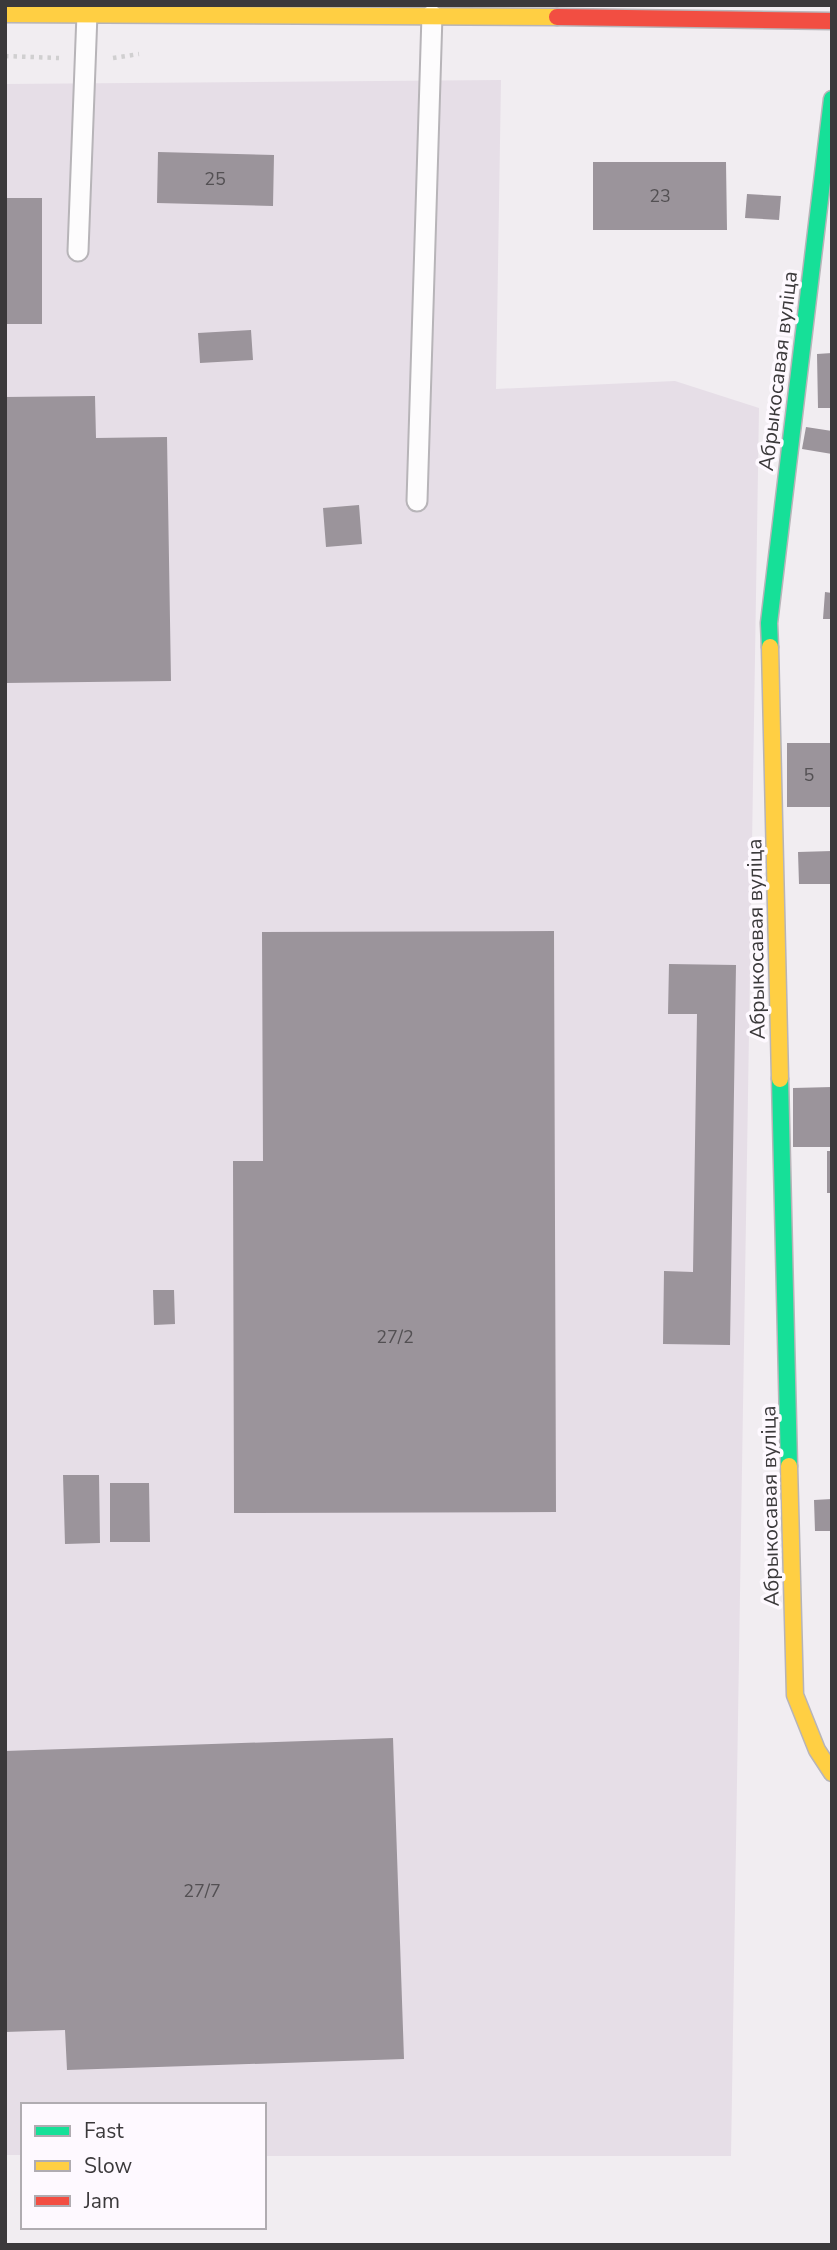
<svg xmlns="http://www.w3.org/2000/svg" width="837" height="2250" viewBox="0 0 837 2250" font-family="'Nunito Sans',sans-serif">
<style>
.built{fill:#e6dee7}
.building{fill:#9b949b}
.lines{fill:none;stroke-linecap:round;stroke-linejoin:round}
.lane-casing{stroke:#b7b4b8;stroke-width:23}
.fast-casing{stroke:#b7b4b8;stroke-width:19}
.slow-casing{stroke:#b7b4b8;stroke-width:19}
.jam-casing{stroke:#b7b4b8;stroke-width:19}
.path{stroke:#d0cfd0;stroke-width:4.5;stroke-dasharray:3.5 5;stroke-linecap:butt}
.lane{stroke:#fdfcfd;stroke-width:19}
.fast{stroke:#16e098;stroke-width:16}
.slow{stroke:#ffcf43;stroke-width:16}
.jam{stroke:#f24e42;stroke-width:16}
.labels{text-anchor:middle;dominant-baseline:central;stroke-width:7;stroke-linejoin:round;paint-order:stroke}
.number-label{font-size:18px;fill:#535053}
.street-label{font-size:21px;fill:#3b393b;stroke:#fef9ff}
</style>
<rect width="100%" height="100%" fill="#f1edf1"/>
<path class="built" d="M501 80 496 389 675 381 759 408 731 2156H264V2105H23V2155H5V84Z"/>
<path class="building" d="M158 152 274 155 273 206 157 203Z
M593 162H726L727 230H593Z
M747 194 781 196 779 220 745 218Z
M5 198H42V324H5Z
M251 330 253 360 200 363 198 333Z
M832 353V408H818L817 354Z
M95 396 96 438 167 437 171 681 5 683V397Z
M806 427 832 431V454L802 449Z
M359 505 362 544 326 547 323 508Z
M825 592 832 593V619H823Z
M787 743H832V807H787Z
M832 851V884H799L798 852Z
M554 931 556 1512 234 1513 233 1161H263L262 932Z
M669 964 736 965 730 1345 663 1344 664 1271 693 1272 697 1014H668Z
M832 1087V1147H793V1088Z
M827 1151H832V1193H827Z
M153 1290H174L175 1324 154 1325Z
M63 1475H99L100 1543 65 1544Z
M110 1483H149L150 1542H110Z
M832 1499V1531H815L814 1500Z
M393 1738 404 2059 67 2070 65 2030 5 2032V1751Z"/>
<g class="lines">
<g class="lane-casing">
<path id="lane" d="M78 251 87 14
M417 501 432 15"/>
</g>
<g class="fast-casing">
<path id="fast" d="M770 647 769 623 832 99
M780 1079 789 1466"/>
</g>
<g class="slow-casing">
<path id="slow" d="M5 14 557 17
M770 647 780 1079
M789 1466 795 1695 817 1750 832 1773"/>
</g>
<g class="jam-casing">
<path id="jam" d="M557 17 832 21"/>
</g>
<path class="path" d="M5 56 59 58
M113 58 139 54"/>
<use href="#lane" class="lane"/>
<use href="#fast" class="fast"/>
<use href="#slow" class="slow"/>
<use href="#jam" class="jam"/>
</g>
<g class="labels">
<g class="number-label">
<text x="215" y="179">25</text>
<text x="660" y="196">23</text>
<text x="809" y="775">5</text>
<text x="395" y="1337">27/2</text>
<text x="202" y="1891">27/7</text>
</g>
<g class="street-label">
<text transform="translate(778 371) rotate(-83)">Абрыкосавая вуліца</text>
<text transform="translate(756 939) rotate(-91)">Абрыкосавая вуліца</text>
<text transform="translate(770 1506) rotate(-91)">Абрыкосавая вуліца</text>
</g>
</g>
<rect width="837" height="2250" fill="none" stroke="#3b393b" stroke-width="14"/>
<rect x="21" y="2103" width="245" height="126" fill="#fef9ff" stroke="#b0acb1" stroke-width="2"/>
<rect x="35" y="2126" width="35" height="10" fill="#16e098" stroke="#b0acb1" stroke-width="2"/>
<text x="84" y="2138" font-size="21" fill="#3b393b">Fast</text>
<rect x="35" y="2161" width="35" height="10" fill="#ffcf43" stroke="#b0acb1" stroke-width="2"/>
<text x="84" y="2173" font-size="21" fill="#3b393b">Slow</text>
<rect x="35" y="2196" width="35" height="10" fill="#f24e42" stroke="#b0acb1" stroke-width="2"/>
<text x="84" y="2208" font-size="21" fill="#3b393b">Jam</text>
</svg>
